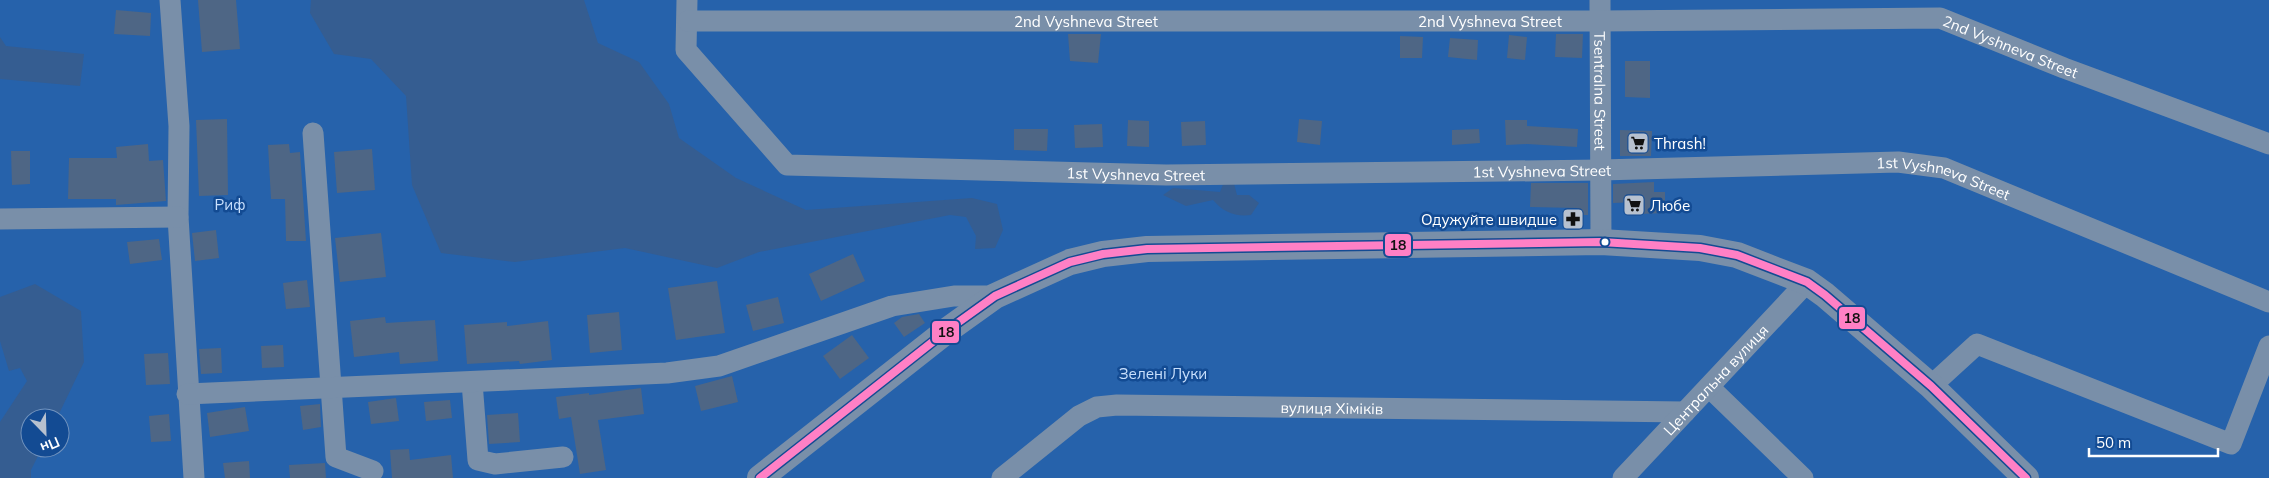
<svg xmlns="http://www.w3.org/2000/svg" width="2269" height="478" viewBox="0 0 2269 478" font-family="Mulish,sans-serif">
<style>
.green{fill:#2662ab;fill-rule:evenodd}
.water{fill:#355d91}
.building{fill:#4e6685}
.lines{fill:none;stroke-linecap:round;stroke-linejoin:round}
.minor{stroke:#798fa9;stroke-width:21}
.tertiary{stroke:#798fa9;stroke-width:26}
.bus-1-casing{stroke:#134b93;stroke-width:11}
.bus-1{stroke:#ff80c5;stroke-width:8}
.bus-dot{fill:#fff;stroke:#134b93;stroke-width:2}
.labels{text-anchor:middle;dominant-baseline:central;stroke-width:5;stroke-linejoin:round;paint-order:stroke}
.street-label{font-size:15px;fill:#fff;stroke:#134b93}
.poi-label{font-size:15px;fill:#fff;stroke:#134b93;text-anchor:start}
.park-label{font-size:15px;fill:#c9e0fd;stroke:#134b93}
.line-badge{stroke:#134b93;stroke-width:2}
.pale-badge-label{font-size:14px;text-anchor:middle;font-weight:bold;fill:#111}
</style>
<rect width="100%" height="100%" fill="#304e76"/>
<path class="green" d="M0 0H2269V478H0ZM30 418H60V448H30Z"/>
<path class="water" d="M311 0H584L598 43 639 62 669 104 679 138 736 178 806 210 972 198 997 204 1003 230 995 248 975 249 976 236 966 217 950 215 759 252 717 268 625 248 515 262 441 253 412 185 406 96 371 59 334 54 310 13Z
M0 37 6 46 84 54 80 86 0 79Z
M1233 180 1237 195H1249L1259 203 1251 215C1235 217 1223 212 1213 200L1186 206 1163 195 1173 188 1220 192 1224 182Z
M35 284 81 311 84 362 57 418H30V448H42L31 470V478H0V422L27 381 20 368 9 371 0 341V297Z"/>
<path class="building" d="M198 0H236L240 49 202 52Z
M116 10 151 13 150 36 114 34Z
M1068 34H1101L1098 63 1070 61Z
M1556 34H1583L1582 58 1555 57Z
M1509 35 1527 37 1525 60 1507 58Z
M1400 36 1423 37 1422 58H1400Z
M1450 38 1478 40 1477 60 1448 57Z
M1625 61H1650V98L1625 97Z
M227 119 228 195 199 196 196 120Z
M1299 119 1322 121 1320 145 1297 142Z
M1128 120 1149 121V147L1127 146Z
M1505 120H1527V126L1578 129 1577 147 1527 144 1506 145Z
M1205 121 1206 145 1182 146 1181 122Z
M1102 124 1103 147 1075 148 1074 125Z
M1014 129H1048L1047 151 1014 150Z
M1479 129 1480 143 1452 145V130Z
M1620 130 1652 131 1651 156H1620Z
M148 144 149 161 163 160 166 201 116 205V199H68L69 158H117L116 147Z
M289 144 290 153 300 152 306 241H286L285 199H271L268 145Z
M372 149 375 190 337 193 334 152Z
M11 151H30V184L12 185Z
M1654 182V192H1665V213L1639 214 1638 202 1613 203V184Z
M1531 183H1588V215H1577V208L1530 207Z
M216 230 219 258 195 261 192 233Z
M381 233 386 277 340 282 335 238Z
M159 239 162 260 130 264 127 242Z
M853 254 865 281 821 301 809 274Z
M307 280 310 307 286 309 283 283Z
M717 281 725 333 676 340 668 288Z
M778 297 784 323 753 331 746 305Z
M619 312 622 350 590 353 587 315Z
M919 314 925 323 904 337 894 323 902 317Z
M385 317 386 323 435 320 438 361 400 364 399 352 354 357 350 321Z
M548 321 552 360 520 364 519 361 467 364 464 325 507 322V326Z
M852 335 869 358 840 379 823 356Z
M283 345 284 367 262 368 261 346Z
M221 348 222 373 201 374 199 349Z
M168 353 170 384 146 385 144 354Z
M732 376 738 402 701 411 695 386Z
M641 388 644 414 598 420 606 470 580 474 571 417 559 419 556 397 589 393V395Z
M396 398 399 421 371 424 368 402Z
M450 400 452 418 426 421 424 402Z
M320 404 321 427 303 430 300 406Z
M245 407 249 431 210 437 207 413Z
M518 413 520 442 489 444 487 415Z
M169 414 171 441 151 442 149 416Z
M409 449 410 460 451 455 453 478H392L390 450Z
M249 461 250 478H225L223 463Z
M325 463 326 478H290L289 465Z"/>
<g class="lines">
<g class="minor">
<path d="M170 0 179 126 178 217 194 478"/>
<path id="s1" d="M687 0 686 50 787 165 1166 175 1601 170 1898 162 1944 168 2269 302"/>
<path id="s2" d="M1600 0 1601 242"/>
<path id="s3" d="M688 21H1600L1940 18 2064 68 2269 144"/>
<path d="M313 133 336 457 373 471"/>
<path d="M0 219 178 217"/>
<path d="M472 382 478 460 495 464 563 457"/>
<path d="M1931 386 1977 344 2231 444 2269 346"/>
<path d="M1709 387 1803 478"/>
<path d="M187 394 667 373 719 366 892 306 954 296H995"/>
<path id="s4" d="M1002 478 1079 416 1097 407 1117 405 1685 412"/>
<path id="s5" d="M1623 478 1807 282"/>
</g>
<path class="tertiary" d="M760 478 949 329 995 296 1070 262 1103 254 1147 249 1601 242 1700 248 1737 255 1807 282 1825 295 1931 386 2026 478"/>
<g class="bus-1-casing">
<path id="bus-1" d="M760 478 949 329 995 296 1070 262 1103 254 1147 249 1601 242 1700 248 1737 255 1807 282 1825 295 1931 386 2026 478"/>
</g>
<use href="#bus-1" class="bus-1"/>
</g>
<defs>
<g id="supermarket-square" transform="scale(1.125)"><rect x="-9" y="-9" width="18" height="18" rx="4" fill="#b7c1cf" stroke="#134b93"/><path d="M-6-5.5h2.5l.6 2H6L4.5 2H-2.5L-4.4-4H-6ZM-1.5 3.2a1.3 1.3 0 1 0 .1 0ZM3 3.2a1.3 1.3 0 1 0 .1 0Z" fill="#111"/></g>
<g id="pharmacy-square" transform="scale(1.125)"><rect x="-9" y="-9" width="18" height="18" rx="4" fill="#b7c1cf" stroke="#134b93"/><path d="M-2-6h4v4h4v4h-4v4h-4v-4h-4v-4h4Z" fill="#111"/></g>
</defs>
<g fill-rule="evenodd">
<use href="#supermarket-square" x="1638" y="143"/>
<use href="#supermarket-square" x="1634" y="205"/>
<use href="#pharmacy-square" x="1573" y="219"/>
</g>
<circle class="bus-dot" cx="1605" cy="242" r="4.5"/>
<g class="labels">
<g class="street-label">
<text stroke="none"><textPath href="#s3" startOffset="398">2nd Vyshneva Street</textPath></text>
<text stroke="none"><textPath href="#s3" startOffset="802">2nd Vyshneva Street</textPath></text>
<text stroke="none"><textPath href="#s3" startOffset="1328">2nd Vyshneva Street</textPath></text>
<text stroke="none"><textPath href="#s2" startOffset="91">Tsentralna Street</textPath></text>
<text stroke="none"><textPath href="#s1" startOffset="958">1st Vyshneva Street</textPath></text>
<text stroke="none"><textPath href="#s1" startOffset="552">1st Vyshneva Street</textPath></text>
<text stroke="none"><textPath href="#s1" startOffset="1362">1st Vyshneva Street</textPath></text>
<text stroke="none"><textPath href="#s5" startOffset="135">Центральна вулиця</textPath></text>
<text stroke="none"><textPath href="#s4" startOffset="354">вулиця Хіміків</textPath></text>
</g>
<g class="poi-label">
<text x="1654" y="143">Thrash!</text>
<text x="1650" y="205">Любе</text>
<text x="1557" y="219" text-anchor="end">Одужуйте швидше</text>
</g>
<g class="park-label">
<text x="230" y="204">Риф</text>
<text x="1163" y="373">Зелені Луки</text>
</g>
</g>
<g class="line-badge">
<rect x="1384" y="233" width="28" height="24" rx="5" fill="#ff80c5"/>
<rect x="1838" y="306" width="28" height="24" rx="5" fill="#ff80c5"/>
<rect x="931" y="320" width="29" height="24" rx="5" fill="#ff80c5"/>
</g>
<g class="pale-badge-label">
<text x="1398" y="250">18</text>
<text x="1852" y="323">18</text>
<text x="946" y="337">18</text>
</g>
<g transform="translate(45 433) rotate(157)"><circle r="24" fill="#134b93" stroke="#7193be"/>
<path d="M0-4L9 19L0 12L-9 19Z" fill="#b7c1cf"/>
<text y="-8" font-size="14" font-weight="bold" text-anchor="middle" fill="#ffffff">Пн</text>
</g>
<path d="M2089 448v8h129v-8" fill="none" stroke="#ffffff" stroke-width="2.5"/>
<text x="2096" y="448" font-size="15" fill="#ffffff" stroke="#134b93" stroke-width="4" paint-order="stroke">50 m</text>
</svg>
